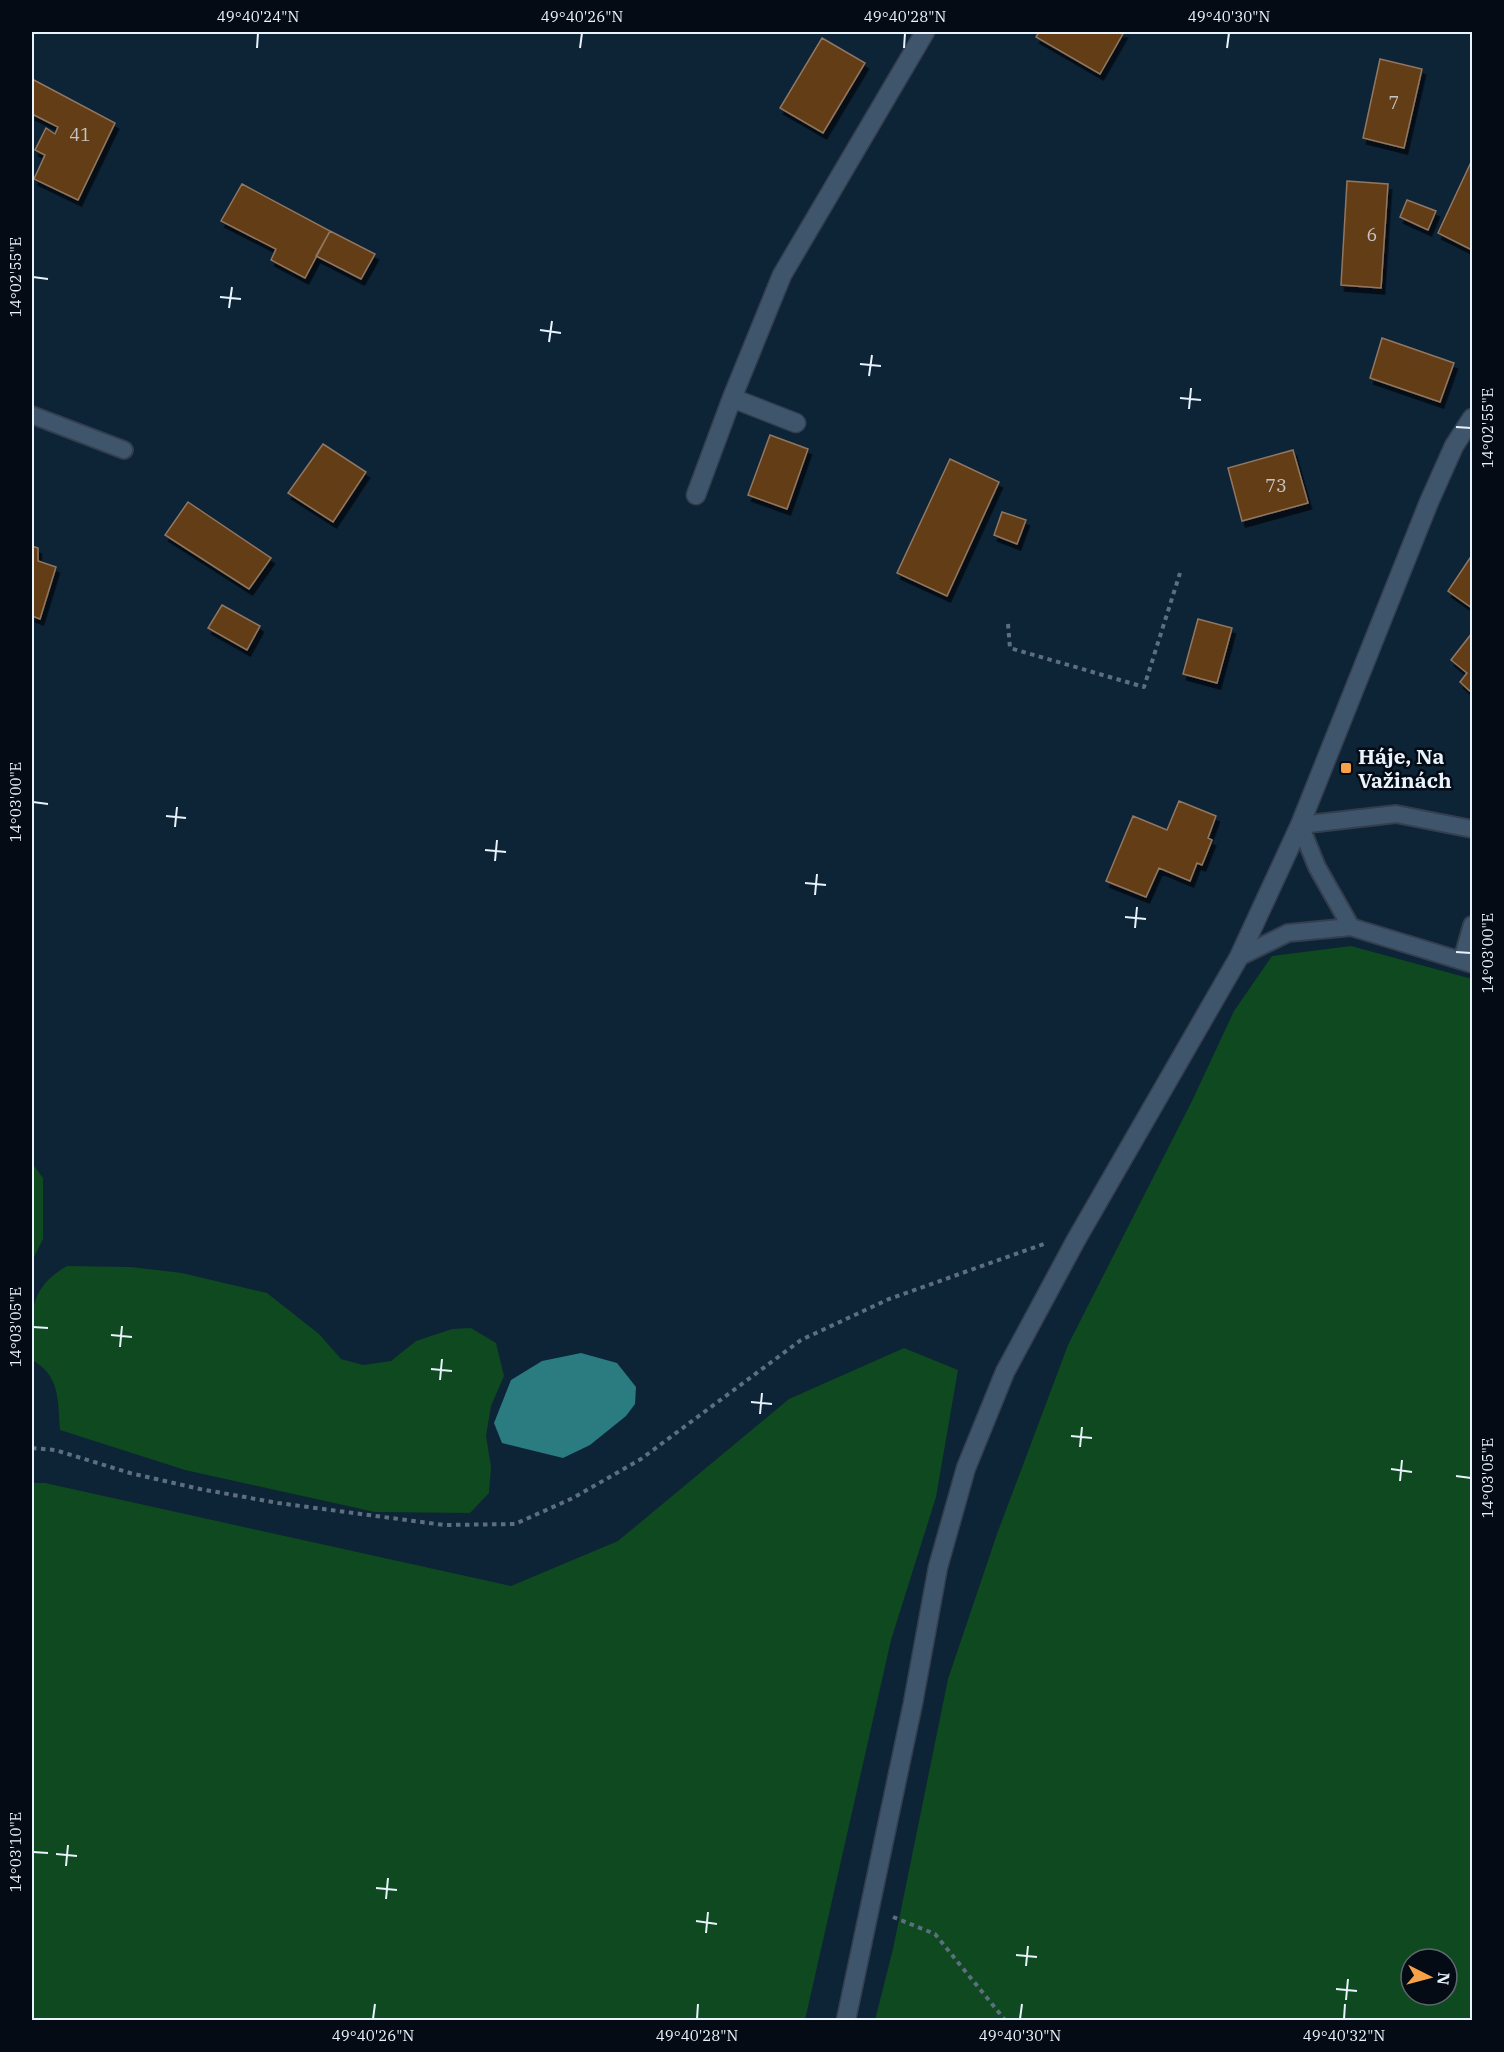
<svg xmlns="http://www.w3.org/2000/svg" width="1504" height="2052" viewBox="0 0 1504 2052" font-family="'IBM Plex Serif',serif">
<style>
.green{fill:#0f491f;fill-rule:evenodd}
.water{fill:#2a7c81}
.building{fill:#643c14;stroke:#917761;stroke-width:1.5;filter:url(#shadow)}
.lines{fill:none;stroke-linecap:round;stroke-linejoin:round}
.lane-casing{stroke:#333e4e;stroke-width:20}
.street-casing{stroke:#333e4e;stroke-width:21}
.secondary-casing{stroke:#333e4e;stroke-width:21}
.path{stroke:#5d6f7e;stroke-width:4;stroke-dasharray:4.5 4.5;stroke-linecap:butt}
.lane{stroke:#3e556b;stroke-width:16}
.street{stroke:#3e556b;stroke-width:18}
.secondary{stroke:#3e556b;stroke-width:18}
.ticks{fill:none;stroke:#e8f3fd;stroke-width:2}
.poi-dot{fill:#f6a248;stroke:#040b14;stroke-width:2}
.labels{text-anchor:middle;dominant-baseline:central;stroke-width:5;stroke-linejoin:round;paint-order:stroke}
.number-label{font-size:18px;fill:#c7c5c3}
.poi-label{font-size:21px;font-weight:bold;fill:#e8f3fd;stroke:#040b14;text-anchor:start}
.neatline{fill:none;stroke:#e8f3fd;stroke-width:2}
.ticks-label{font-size:15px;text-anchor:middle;fill:#e8f3fd}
</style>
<defs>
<filter id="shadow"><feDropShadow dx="3.5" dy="6" stdDeviation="0" flood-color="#0009"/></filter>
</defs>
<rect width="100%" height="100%" fill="#0d2336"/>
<path class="green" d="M1351 946 1472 979V2020H875L893 1949 948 1679 997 1534 1068 1345 1192 1101 1234 1011 1272 956ZM1411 1959H1447V1995H1411Z
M32 1163 43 1178V1239L32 1261Z
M67 1266 131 1267 182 1273 267 1293 319 1334 341 1359 363 1365 391 1361 416 1341 452 1329 471 1328 496 1343 504 1376 491 1406 486 1436 491 1467 489 1493 470 1513 375 1512 185 1470 60 1430C58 1401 60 1375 32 1360 31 1319 26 1289 67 1266Z
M904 1348 958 1370 936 1497 891 1640 805 2020H32V1483H45L511 1586 618 1541 789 1399Z"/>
<path class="water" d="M581 1353 617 1363 636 1387 635 1404 626 1416 590 1445 563 1458 502 1443 494 1423 511 1380 542 1361Z"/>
<path class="building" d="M1039 32H1124L1100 74 1036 37Z
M822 38 865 63 823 133 780 108Z
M1380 59 1422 69 1404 148 1363 138Z
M32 79 115 123 78 200 34 179 45 155 35 150 46 128 55 134 58 127 32 114Z
M1472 160V250L1438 233Z
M1347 181 1388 184 1381 288 1341 285Z
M242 184 330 231 305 278 271 260 276 249 221 221Z
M1407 200 1436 211 1428 230 1400 217Z
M330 231 375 254 361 279 316 256Z
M1382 338 1454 363 1440 402 1370 378Z
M770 435 808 449 787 509 748 495Z
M323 444 366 472 333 522 288 493Z
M1293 450 1308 503 1242 521 1228 468Z
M950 459 999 482 947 596 897 573Z
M188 502 271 558 249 589 165 535Z
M1002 512 1026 520 1017 544 994 535Z
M32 546 38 548V561L56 567 40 619 32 616Z
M1472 555V608L1448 591Z
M222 605 260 626 247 650 208 628Z
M1198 619 1232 628 1217 683 1183 674Z
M1472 633V693L1460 682 1467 673 1451 660Z
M1179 801 1216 816 1208 838 1212 840 1202 865 1197 863 1190 881 1159 868 1146 897 1106 881 1133 816 1167 830Z"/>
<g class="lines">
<g class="lane-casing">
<path id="lane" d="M32 415 124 450
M1351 927 1317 867 1300 825 1396 814 1472 829
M1239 957 1288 933 1351 927 1472 964
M1462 960 1472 925"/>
</g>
<g class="street-casing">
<path id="street" d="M732 398 796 423
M696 495 732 398 782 275 925 32"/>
</g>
<g class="secondary-casing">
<path id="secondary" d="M846 2020 913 1703 938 1567 966 1468 1005 1372 1076 1240 1239 957 1300 825 1429 502 1454 446 1472 418"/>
</g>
<path class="path" d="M1008 624 1010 648 1144 687 1180 573
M32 1448 55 1450 130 1473 200 1489 278 1503 444 1525 515 1524 573 1498 641 1459 801 1340 889 1299 1044 1244
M893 1917 935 1934 1005 2020"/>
<use href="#lane" class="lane"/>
<use href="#street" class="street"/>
<use href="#secondary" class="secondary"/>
</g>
<path class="ticks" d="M257 48 258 33M580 48 582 33M904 48 905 33M1227 48 1229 33M33 277 48 279M220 297 241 299M229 308 232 287M540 330 561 333M549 342 552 321M860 364 881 366M869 376 872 355M1180 398 1201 400M1189 409 1191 388M1456 427 1471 428M33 802 48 804M166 816 186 818M175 827 177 807M485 850 506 852M495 861 497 840M805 883 826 885M815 895 817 874M1125 917 1146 919M1135 928 1137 907M1456 952 1471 953M33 1327 48 1328M111 1335 132 1337M120 1347 122 1326M431 1369 452 1371M440 1380 442 1359M751 1402 772 1404M760 1414 762 1393M1071 1436 1092 1438M1080 1447 1082 1427M1391 1469 1412 1472M1456 1476 1471 1478M1400 1481 1402 1460M33 1852 48 1853M56 1854 77 1856M66 1866 68 1845M376 1888 397 1890M386 1899 388 1878M696 1921 717 1924M706 1933 708 1912M1016 1955 1037 1957M1026 1966 1028 1946M1336 1989 1357 1991M1346 2000 1348 1979M373 2019 375 2004M697 2019 698 2004M1020 2019 1022 2004M1344 2019 1345 2004"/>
<rect class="poi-dot" x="1340" y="762" width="12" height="12" rx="3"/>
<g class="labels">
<g class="number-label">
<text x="1394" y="102">7</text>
<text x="80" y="134">41</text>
<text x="1372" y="234">6</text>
<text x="1276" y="485">73</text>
</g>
<g class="poi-label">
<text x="1358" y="756">Háje, Na<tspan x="1358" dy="24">Važinách</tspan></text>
</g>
</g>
<rect width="1504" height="2052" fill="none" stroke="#040b14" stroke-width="66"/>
<g transform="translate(1429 1977) rotate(96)"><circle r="28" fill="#040b14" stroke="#5f6871" stroke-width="1.5"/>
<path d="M0-4.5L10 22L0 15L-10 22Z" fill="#f6a248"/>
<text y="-9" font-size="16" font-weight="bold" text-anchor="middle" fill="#e8f3fd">N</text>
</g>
<rect x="33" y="33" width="1438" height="1986" class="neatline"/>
<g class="ticks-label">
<text x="258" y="22">49°40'24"N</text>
<text x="582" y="22">49°40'26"N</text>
<text x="905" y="22">49°40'28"N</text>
<text x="1229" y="22">49°40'30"N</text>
<text transform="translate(16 277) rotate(-90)" y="5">14°02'55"E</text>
<text transform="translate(1488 428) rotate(-90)" y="5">14°02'55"E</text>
<text transform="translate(16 802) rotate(-90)" y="5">14°03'00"E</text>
<text transform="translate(1488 953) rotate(-90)" y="5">14°03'00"E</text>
<text transform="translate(16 1327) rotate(-90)" y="5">14°03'05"E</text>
<text transform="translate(1488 1478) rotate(-90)" y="5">14°03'05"E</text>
<text transform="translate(16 1852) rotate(-90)" y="5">14°03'10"E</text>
<text x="373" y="2041">49°40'26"N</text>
<text x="697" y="2041">49°40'28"N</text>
<text x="1020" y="2041">49°40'30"N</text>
<text x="1344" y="2041">49°40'32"N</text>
</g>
</svg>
